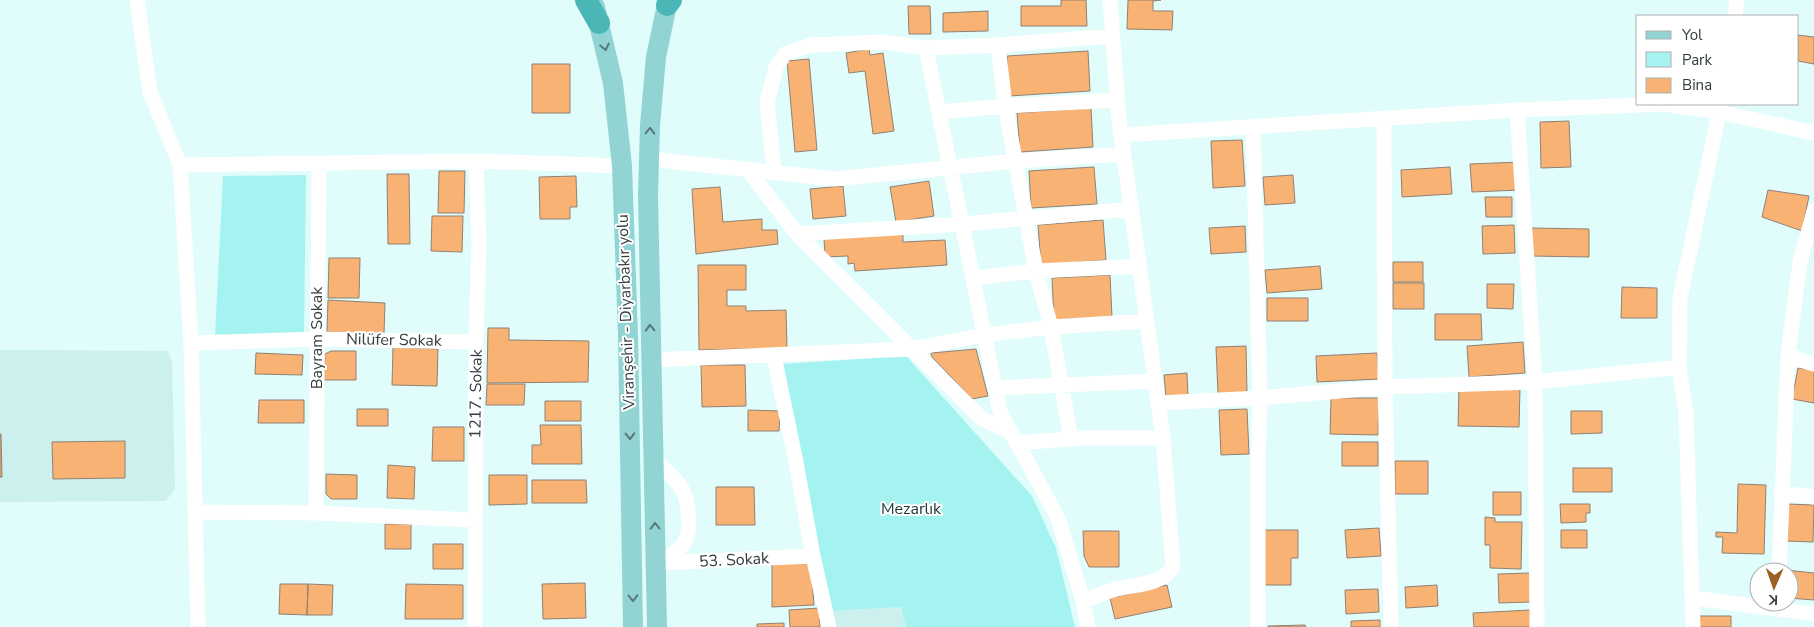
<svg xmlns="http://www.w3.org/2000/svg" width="1814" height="627" viewBox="0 0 1814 627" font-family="'Nunito Sans',sans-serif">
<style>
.built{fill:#cbf0ee}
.green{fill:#a5f3f1}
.building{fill:#f7b274;stroke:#918173}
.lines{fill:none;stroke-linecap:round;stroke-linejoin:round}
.minor{stroke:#fff;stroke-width:15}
.major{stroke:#92d4d3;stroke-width:20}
.highway{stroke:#4ab7b6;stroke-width:22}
.oneway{stroke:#587978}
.labels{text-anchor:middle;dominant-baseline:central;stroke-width:4;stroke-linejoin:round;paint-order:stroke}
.street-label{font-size:16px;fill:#323c3c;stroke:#fff}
.park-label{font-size:16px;fill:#213837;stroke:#fff}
</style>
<rect width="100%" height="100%" fill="#e0fcfb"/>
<path class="built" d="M0 350 167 351 172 361 175 489 166 501 0 502Z
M901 607 906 627H833L830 611Z"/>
<path class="green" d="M306 175 304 336H215L223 176Z
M906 356 1032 496 1056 548 1075 627H906L901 607 830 611 783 364Z"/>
<path class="building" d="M1061 0H1086L1087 26H1021V6H1061Z
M1128 0H1161L1153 1V11H1173L1172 30 1127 29Z
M908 6H930L931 34H909Z
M988 11V31L943 32V13Z
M1798 35 1814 37V64L1798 61Z
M869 49 870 55 883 53 894 131 873 134 865 71 849 73 846 53Z
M1088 51 1090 91 1009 96 1007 56Z
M809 59 817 150 795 152 787 61Z
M532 64H570V113H532Z
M1091 108 1093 147 1020 152 1017 113Z
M1569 121 1571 167 1541 168 1540 122Z
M1242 140 1245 186 1213 188 1211 141Z
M1520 162 1521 190 1472 192 1470 164Z
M1094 167 1097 204 1031 208 1029 171Z
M1450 167 1452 194 1402 197 1401 170Z
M439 171H465L464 213H438Z
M387 174H409L410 244H388Z
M1293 175 1295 203 1265 205 1263 177Z
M576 176 577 207H570V219H540L539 177Z
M929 181 934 216 896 222 890 187Z
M843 186 846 216 813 219 810 189Z
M720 187 723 222 762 219V230H777L778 244 696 254 692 189Z
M1768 190 1809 196 1802 231 1762 217Z
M1485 197H1512V217H1486Z
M432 216H463L462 252 431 251Z
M1103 220 1106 260 1041 265 1038 225Z
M1514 225 1515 253 1483 254 1482 226Z
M1245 226 1246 252 1211 254 1209 228Z
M1532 228 1589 229V257L1531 256Z
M903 233V242L945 240 947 265 855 271 854 263 848 264V256L825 257 824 238Z
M329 258H360L359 298H328Z
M1393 262H1423V282H1393Z
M698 265H746V290H727V306H746V311L786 310 787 348 699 350Z
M1320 266 1322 289 1267 293 1265 270Z
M1110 275 1112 317 1054 320 1052 278Z
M1393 283H1424V309H1393Z
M1487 284H1514L1513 309 1487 308Z
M1622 287 1657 288V318H1621Z
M1267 298H1308V321H1267Z
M328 300 385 303 384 334 327 332Z
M1435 314H1481L1482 340H1435Z
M488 328H509V340L589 341 588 382 487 383Z
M1523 342 1525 373 1469 377 1467 346Z
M1246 346 1247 393 1218 394 1216 347Z
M393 347 438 349 437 386 392 385Z
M976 349 988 396 972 399 932 357 931 353Z
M331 351H356V380H324L325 354Z
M256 353 303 355 302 375 255 374Z
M1377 353 1379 379 1317 382 1316 356Z
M701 365H745L746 406 702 407Z
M1798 368 1814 370V403L1792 399Z
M1187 373 1188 396 1166 397 1164 375Z
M487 384H525L524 405H486Z
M1459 387 1520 388 1519 427 1458 426Z
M1331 398H1379L1378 435 1330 434Z
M259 400H304V423H258Z
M545 401H581V421H545Z
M357 409H388V426H357Z
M1247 409 1249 454 1221 455 1219 410Z
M748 410 780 411 779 431H748Z
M1571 411H1602V433L1571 434Z
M540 425H581L582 464H532V445H541Z
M433 427H464V461H432Z
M0 434H1L2 477H0Z
M125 441V478L53 479 52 442Z
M1342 442H1378V466H1342Z
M1395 461H1428V494H1395Z
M388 465 415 467 414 499 387 498Z
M1573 468H1612V492H1573Z
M326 474 357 475V499H331L326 494Z
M489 475H527V504L489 505Z
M532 480H586L587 503H532Z
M1738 484 1766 485 1764 554 1722 553 1723 537H1716V532L1737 533Z
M716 487H754L755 525H716Z
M1493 492H1521V515H1493Z
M1560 504H1590V513H1586V522L1561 523Z
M1787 504 1814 505 1813 542 1785 541Z
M1485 517 1495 518V522H1522L1521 569 1490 568V545H1485Z
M385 524H411V549H385Z
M1379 528 1381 556 1347 558 1345 530Z
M1260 530H1298V558H1291V585H1259Z
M1561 530H1587V548H1561Z
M1083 531H1119V567H1089L1084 556Z
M433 544H463V569H433Z
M772 563H805L811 566 814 605 772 607Z
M1786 570 1814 573V600L1789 598V572H1786Z
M1530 573 1531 602 1499 603 1498 574Z
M585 583 586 618 543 619 542 584Z
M280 584H308L307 615 279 614Z
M308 584 333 585 332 615H307Z
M406 584 463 585V619H405Z
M1167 585 1172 607 1115 619 1110 598Z
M1437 585 1438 606 1406 608 1405 587Z
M1378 589 1379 612 1346 614 1345 590Z
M819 608 820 627H790L789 610Z
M1530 610 1531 627H1474L1473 613Z
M1698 616H1731V627H1698Z
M1380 620V627H1351V621Z
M784 623V627H757V624Z
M1305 625 1306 627H1268V626Z"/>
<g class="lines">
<path class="minor" d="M137 0 150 92 180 165 191 343 198 627
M1735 16 1737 0
M998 45 1005 106 1036 271 1051 327 1071 439
M926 48 1000 412 1058 518 1083 601 1088 627
M1517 110 1535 382 1537 627
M939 112 1005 106 1117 100
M1384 119 1385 387 1391 627
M1253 127 1260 398 1258 460V627
M1121 135 1517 110 1663 104 1720 112 1814 133
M649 159 835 179 1016 161 1124 154
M180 165 476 161 622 166
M748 170 797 234 982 419 1009 431
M774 172 767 103 776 67 785 54 811 45 883 42 926 48 998 45 1113 36
M797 234 962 224 1132 209
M973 278 1036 271 1140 266
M191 343 316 339 476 342
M1788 354 1800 262 1814 211
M774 356 796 462 813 556 829 627
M651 360 911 349 984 335 1051 327 1147 321
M995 388 1155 381
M1158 403 1260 398 1385 387 1535 382 1679 367
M1016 443 1084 438H1163
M653 459C679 483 688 486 689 524 689 531 686 543 680 548 674 554 664 558 657 563
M1781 493 1814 497
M195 512 316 513 475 520
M316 513 319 163
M656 563 813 556
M1779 572 1788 354 1800 360 1814 364
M1693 598 1814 614
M1083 601C1093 598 1103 593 1113 590 1132 584 1162 586 1173 567L1163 438 1119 120 1110 0
M475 627 476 342 479 243 476 161
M1693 627 1686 414 1679 367 1680 298 1721 104"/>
<path class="major" d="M595 7 613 83 622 166 628 335 633 627
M657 627 648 195 650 125 656 57 668 0"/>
<path class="highway" d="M586 0 599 23
M667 5 671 0"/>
</g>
<defs><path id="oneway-chevron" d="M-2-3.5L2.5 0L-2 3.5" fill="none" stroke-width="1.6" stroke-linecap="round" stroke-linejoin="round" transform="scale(1.25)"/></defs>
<g class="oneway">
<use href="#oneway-chevron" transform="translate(605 47) rotate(77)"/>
<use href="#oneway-chevron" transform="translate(650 131) rotate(-88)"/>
<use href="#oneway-chevron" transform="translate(650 328) rotate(-91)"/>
<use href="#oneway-chevron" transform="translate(630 436) rotate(89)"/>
<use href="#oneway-chevron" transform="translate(655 526) rotate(-91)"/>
<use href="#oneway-chevron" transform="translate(633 598) rotate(89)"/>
</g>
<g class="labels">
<g class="street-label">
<text transform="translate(626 312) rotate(-92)">Viranşehir - Diyarbakır yolu</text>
<text transform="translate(317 338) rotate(-90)">Bayram Sokak</text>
<text transform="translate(394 340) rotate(1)">Nilüfer Sokak</text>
<text transform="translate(476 394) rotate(-89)">1217. Sokak</text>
<text transform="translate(734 560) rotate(-3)">53. Sokak</text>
</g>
<g class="park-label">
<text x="911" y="509">Mezarlık</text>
</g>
</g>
<rect x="1636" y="15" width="162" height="90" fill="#ffffff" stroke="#adb1b1"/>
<rect x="1646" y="31" width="25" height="8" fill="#92d4d3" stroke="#adb1b1"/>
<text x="1682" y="40" font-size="15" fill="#323c3c">Yol</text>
<rect x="1646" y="52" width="25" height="15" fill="#a5f3f1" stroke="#adb1b1"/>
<text x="1682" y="65" font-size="15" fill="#323c3c">Park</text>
<rect x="1646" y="78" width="25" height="15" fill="#f7b274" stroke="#adb1b1"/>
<text x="1682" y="90" font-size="15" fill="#323c3c">Bina</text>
<g transform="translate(1774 587) rotate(182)"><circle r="24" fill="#ffffff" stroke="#adb1b1"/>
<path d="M0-4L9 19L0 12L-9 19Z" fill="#9d6024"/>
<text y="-8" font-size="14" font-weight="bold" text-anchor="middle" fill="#323c3c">K</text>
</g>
</svg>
